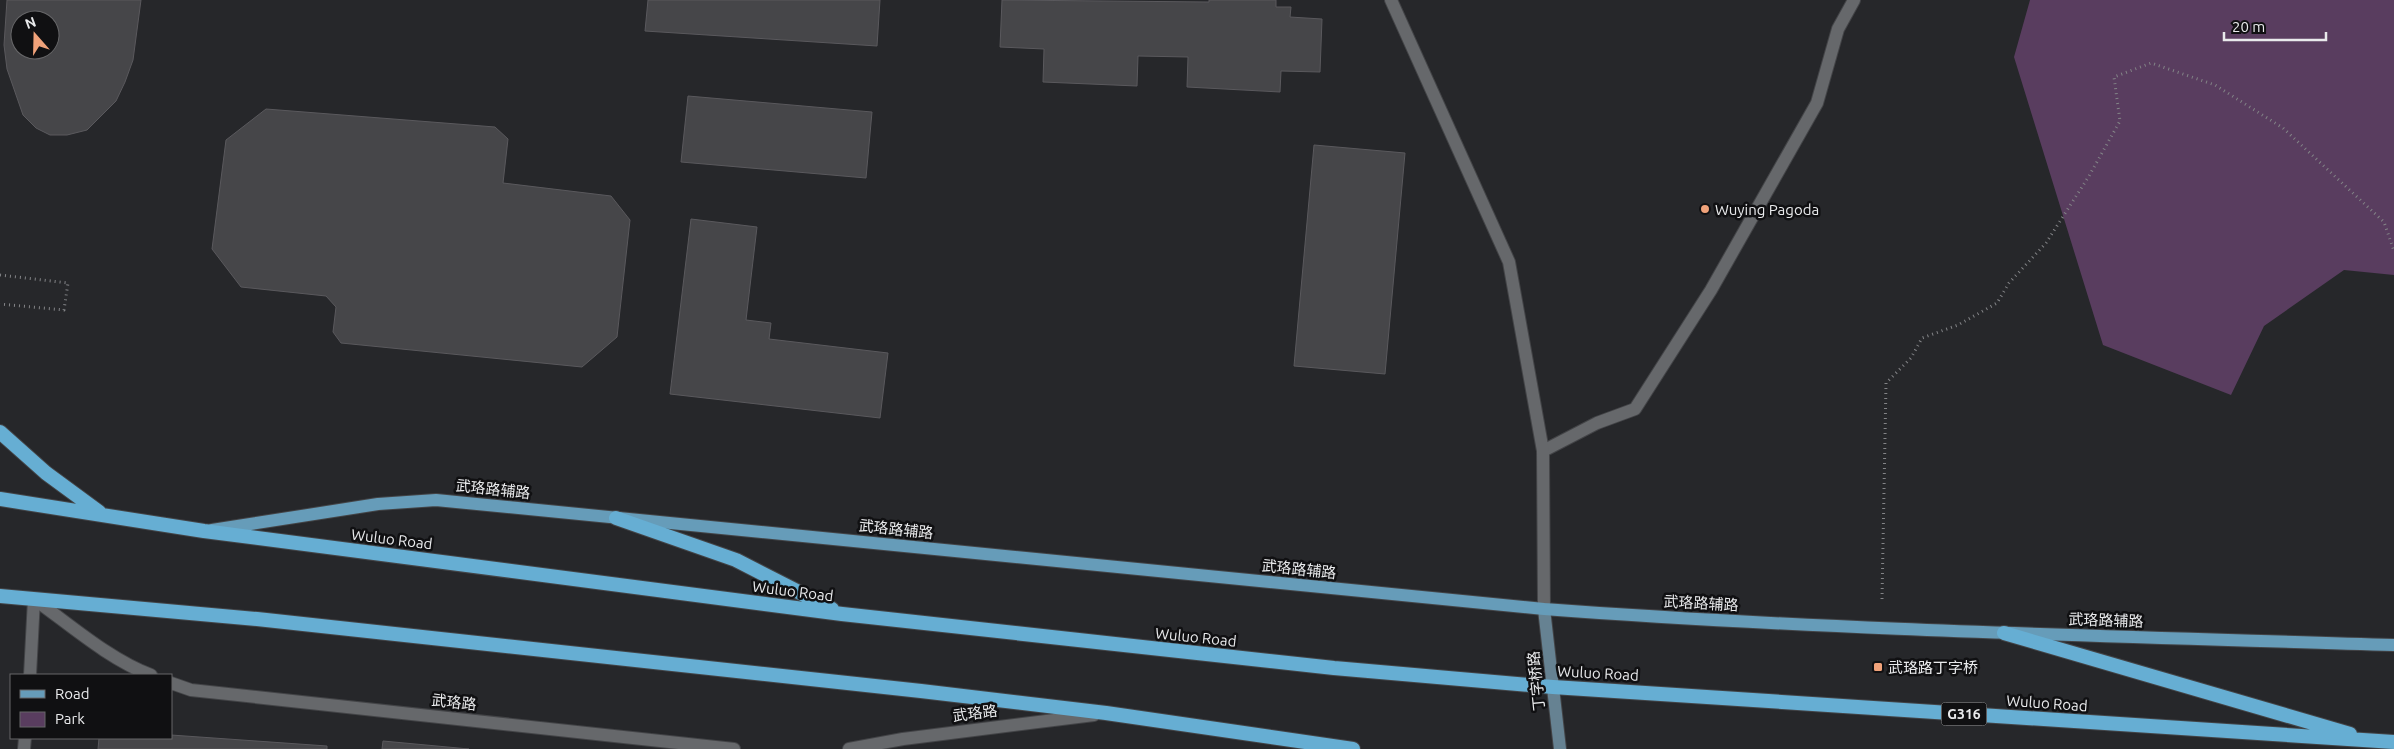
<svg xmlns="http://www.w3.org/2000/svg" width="2394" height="749" viewBox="0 0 2394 749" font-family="Ubuntu,'Noto Sans SC',sans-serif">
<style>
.green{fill:#593d5f}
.building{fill:#464649;stroke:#5a595d;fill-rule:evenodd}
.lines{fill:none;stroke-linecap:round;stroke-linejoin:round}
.service-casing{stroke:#434447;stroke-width:14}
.minor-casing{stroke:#434447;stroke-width:14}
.tertiary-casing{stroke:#434447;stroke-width:14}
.secondary-casing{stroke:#434447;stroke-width:14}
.primary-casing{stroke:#434447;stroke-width:14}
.trunk-casing{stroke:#434447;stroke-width:16}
.path{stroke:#838487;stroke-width:3;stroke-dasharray:1 4;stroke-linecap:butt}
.service{stroke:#66686b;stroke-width:12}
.minor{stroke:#66686b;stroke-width:12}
.tertiary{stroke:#66686b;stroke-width:12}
.secondary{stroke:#668292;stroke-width:12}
.primary{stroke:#669cb9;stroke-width:12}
.trunk{stroke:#66aed3;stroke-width:14}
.poi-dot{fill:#f0a27a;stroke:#101012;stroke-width:2}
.labels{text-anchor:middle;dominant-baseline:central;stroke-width:5;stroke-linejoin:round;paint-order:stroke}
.shield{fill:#101012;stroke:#a8a9ab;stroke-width:1}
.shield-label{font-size:14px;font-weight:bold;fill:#e9eaec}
.poi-label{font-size:15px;fill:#e9eaec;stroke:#101012;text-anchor:start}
.street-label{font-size:15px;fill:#e9eaec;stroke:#101012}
</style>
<rect width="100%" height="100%" fill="#26272a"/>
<path class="green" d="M2030 0H2394V275L2344 270 2264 326 2231 395 2103 345 2014 57Z"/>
<path class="building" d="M7 0H141L133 60 125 82 116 101 87 130 67 135H50L36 128 23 115 7 69 4 45ZM20 20H50V50H20Z
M648 0H880L877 46 645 31Z
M1002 0 1209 2V0H1276V7H1291L1290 17 1322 19 1320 72 1281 71 1280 92 1187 87 1188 57 1138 56 1137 86 1043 82 1044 49 1000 47Z
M688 96 872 112 866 178 681 162Z
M266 109 495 127 508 139 503 183 611 196 630 220 617 337 582 367 341 343 333 332 336 307 326 296 241 287 212 249 226 140Z
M1314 145 1405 153 1385 374 1294 366Z
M691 219 757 227 746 320 771 323 769 339 888 353 880 418 670 394Z
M171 735 327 746V749H98L99 738H171Z
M383 741 469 749H382Z"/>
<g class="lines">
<g class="service-casing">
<path id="service" d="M1543 451 1597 423 1635 409 1711 290 1817 103 1838 29 1854 0"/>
</g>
<g class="minor-casing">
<path id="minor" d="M1391 0 1509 262 1543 451 1544 609
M34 599C69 624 110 660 151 675
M171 683 191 690 734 749
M849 749 903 739 1094 715"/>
</g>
<g class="tertiary-casing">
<path id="tertiary" d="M30 675 34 599
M24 749 25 738"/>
</g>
<g class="secondary-casing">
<path id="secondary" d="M1544 609 1560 749"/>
</g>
<g class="primary-casing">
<path id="primary" d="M212 530 378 504 436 500 1544 609C1827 630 2111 636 2394 645"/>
</g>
<g class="trunk-casing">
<path id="trunk" d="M0 432 46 473 99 512
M0 499 204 531 842 614 1334 668 1553 687 2394 742
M616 518 736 560 832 609
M0 596 257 619 921 691 1106 713 1353 749
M2004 633 2350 734"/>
</g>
<path class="path" d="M0 275 68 283 64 310 0 304
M1882 599 1886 383 1911 358 1922 338 1958 325 1997 303 2009 283 2046 243 2089 176 2120 121 2114 77 2151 63 2215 85 2283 128 2384 222 2394 251"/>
<use href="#service" class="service"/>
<use href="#minor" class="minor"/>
<use href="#tertiary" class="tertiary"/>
<use href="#secondary" class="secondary"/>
<use href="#primary" class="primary"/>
<use href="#trunk" class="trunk"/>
</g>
<g class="poi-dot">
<circle cx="1705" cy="209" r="5"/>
<rect x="1873" y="662" width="10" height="10" rx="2.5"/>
</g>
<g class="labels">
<rect class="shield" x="1941.5" y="702.5" width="45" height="23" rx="4"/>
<g class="shield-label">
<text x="1964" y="714">G316</text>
</g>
<g class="poi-label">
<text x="1715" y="209">Wuying Pagoda</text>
<text x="1888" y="667">武珞路丁字桥</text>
</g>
<g class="street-label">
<text transform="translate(493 489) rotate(6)">武珞路辅路</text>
<text transform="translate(896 529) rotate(6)">武珞路辅路</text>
<text transform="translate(392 539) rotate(7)">Wuluo Road</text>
<text transform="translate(1299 569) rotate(6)">武珞路辅路</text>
<text transform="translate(793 591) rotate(7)">Wuluo Road</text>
<text transform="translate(1701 603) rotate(3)">武珞路辅路</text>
<text transform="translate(2106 620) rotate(2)">武珞路辅路</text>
<text transform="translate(1196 637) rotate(6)">Wuluo Road</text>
<text transform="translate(1598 673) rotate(3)">Wuluo Road</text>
<text transform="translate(1536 681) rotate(-96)">丁字桥路</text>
<text transform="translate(454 702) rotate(6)">武珞路</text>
<text transform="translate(2047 703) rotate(4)">Wuluo Road</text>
<text transform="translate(975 713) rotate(-7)">武珞路</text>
</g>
</g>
<rect x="10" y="674" width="162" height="65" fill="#101012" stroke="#676769"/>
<rect x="20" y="690" width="25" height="8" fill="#669cb9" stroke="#676769"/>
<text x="55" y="699" font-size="15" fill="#e9eaec">Road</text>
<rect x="20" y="712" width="25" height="15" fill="#593d5f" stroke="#676769"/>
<text x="55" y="724" font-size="15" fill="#e9eaec">Park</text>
<g transform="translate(35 35) rotate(340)"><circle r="24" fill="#101012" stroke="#676769"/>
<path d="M0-4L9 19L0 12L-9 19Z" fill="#f0a27a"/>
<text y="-8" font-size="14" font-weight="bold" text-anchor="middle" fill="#e9eaec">N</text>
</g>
<path d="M2224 32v8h102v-8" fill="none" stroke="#e9eaec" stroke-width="2.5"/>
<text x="2232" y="32" font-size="15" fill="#e9eaec" stroke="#101012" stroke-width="4" paint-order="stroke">20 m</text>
</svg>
